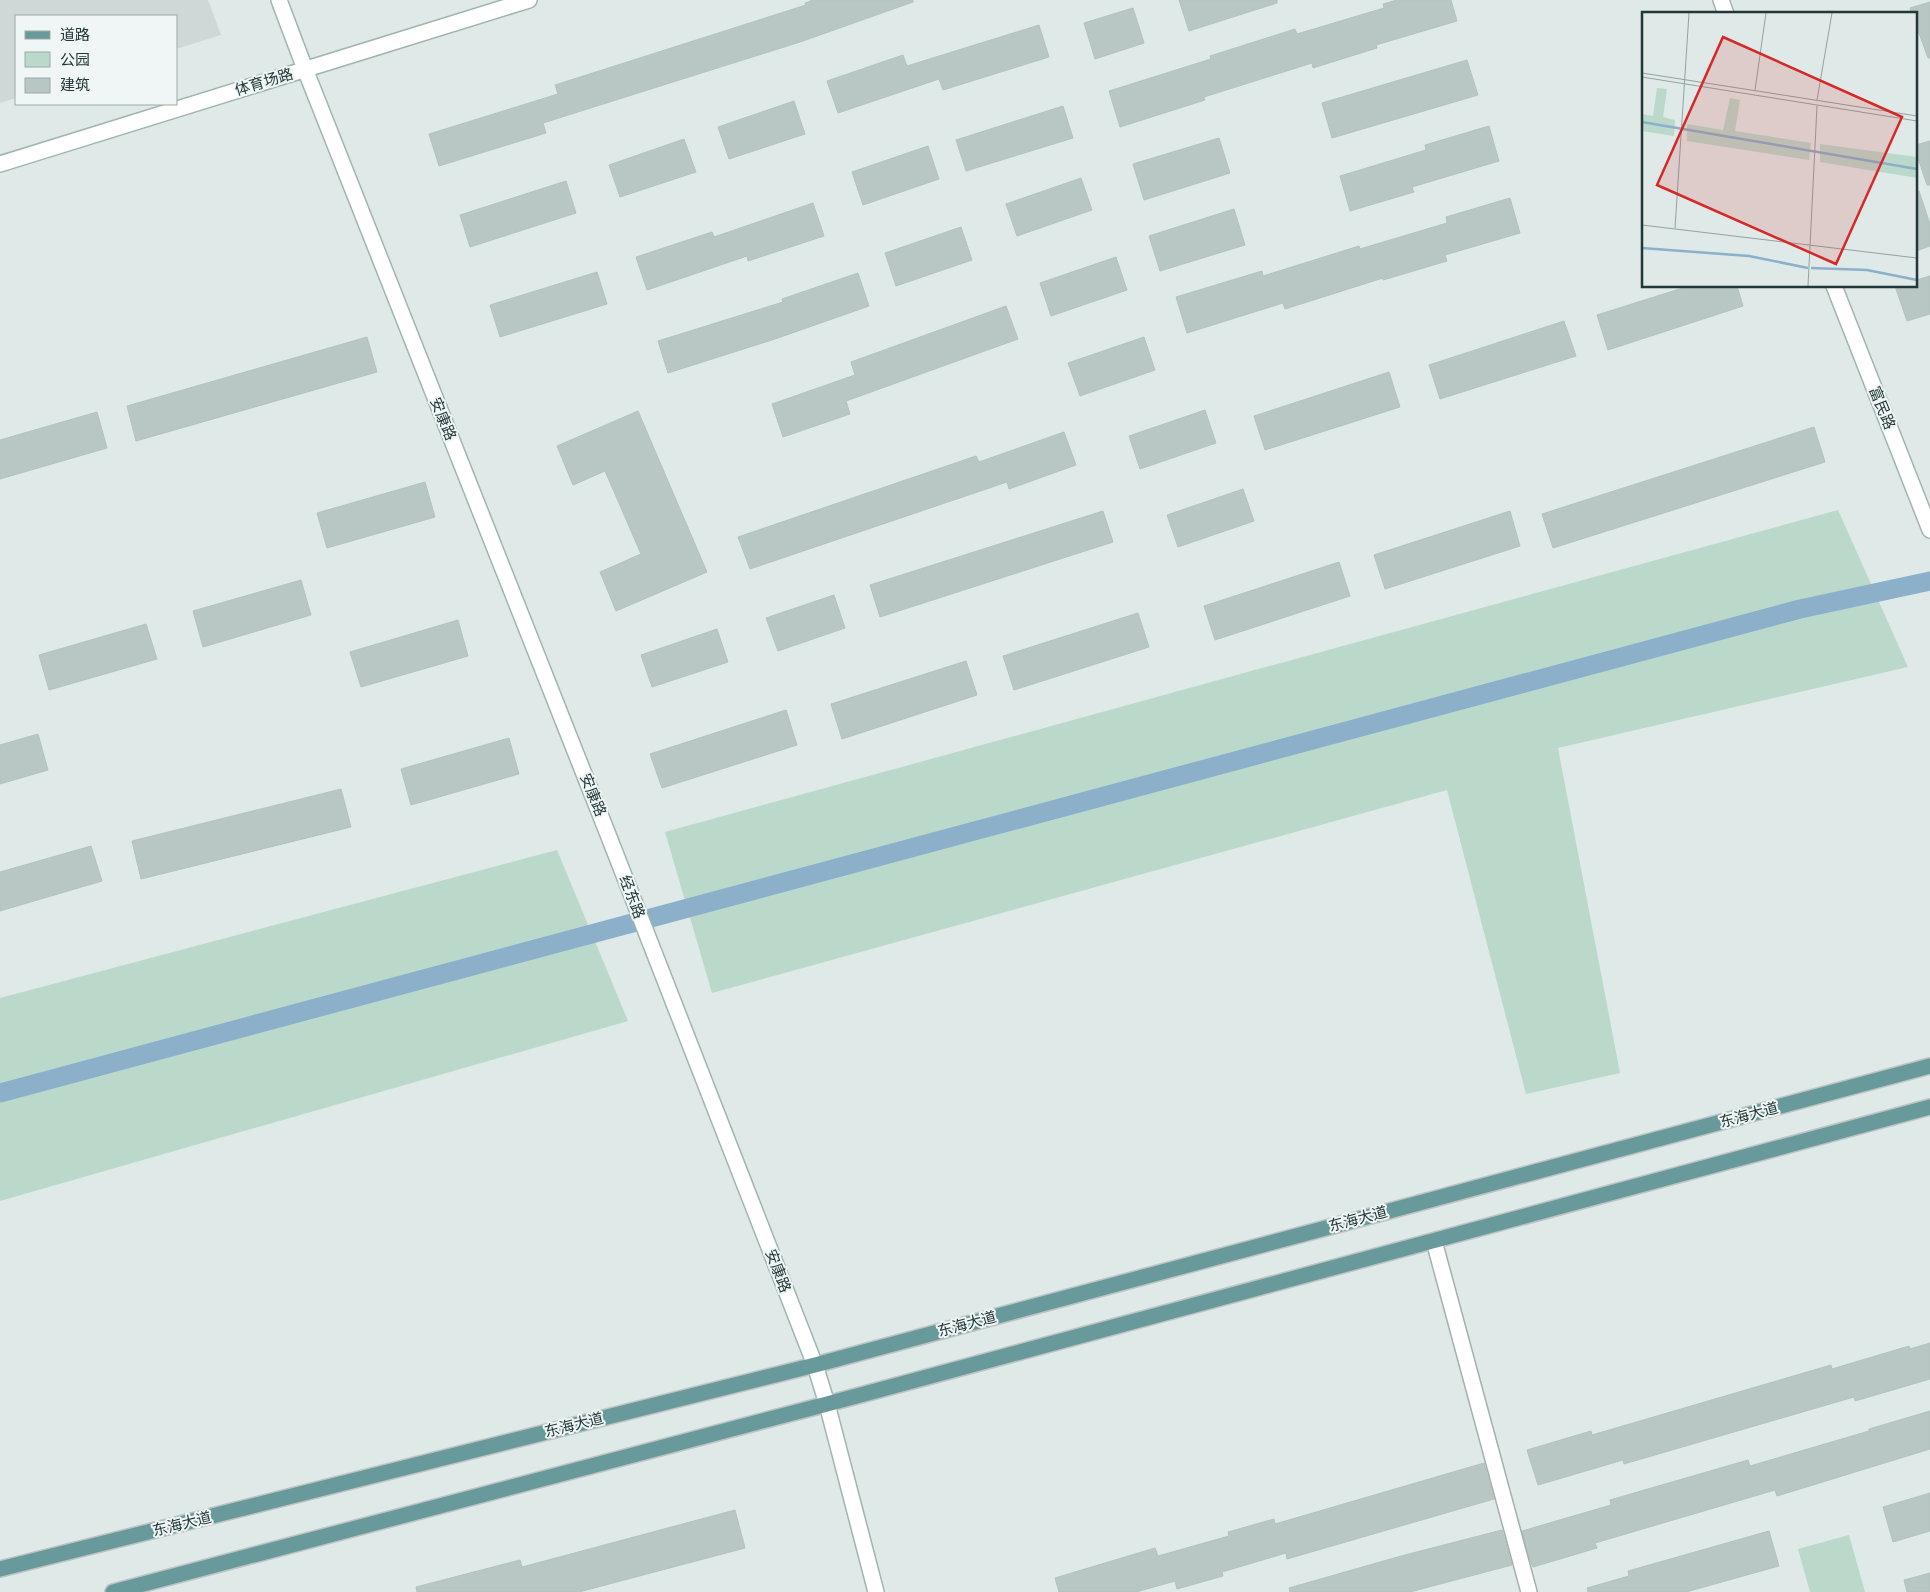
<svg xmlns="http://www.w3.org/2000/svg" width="1930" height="1592" viewBox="0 0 1930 1592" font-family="'Fira Sans Condensed','Noto Sans SC',sans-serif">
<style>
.built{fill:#ced9d7}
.green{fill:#bad9cb}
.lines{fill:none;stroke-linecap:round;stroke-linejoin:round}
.canal{stroke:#8cafca;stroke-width:19}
.building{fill:#b8c6c4;stroke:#b3c2c0}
.street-casing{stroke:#a3b0af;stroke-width:18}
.secondary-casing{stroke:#a0b4b2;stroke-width:18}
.primary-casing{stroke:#bdc3c3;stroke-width:18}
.street{stroke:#fff;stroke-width:15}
.secondary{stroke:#fff;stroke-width:15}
.primary{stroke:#689a9b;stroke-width:15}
.labels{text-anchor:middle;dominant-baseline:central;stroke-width:4;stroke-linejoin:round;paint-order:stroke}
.street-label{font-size:15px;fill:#223738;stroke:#eff6f5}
.inset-river{fill:none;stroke:#8cafca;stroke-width:2.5}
.inset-road{fill:none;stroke:#93a2a1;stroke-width:1}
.view{fill:#d62828;fill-opacity:0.15;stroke:#d62828;stroke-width:2.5}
.inset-edge{fill:none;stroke:#223738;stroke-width:2.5}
</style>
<rect width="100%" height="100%" fill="#dfe9e7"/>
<path class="built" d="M0 0H208L221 35 176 49V16H16V98L0 103Z"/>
<path class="green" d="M1838 510 1908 667 1558 748 1620 1073 1526 1094 1447 790 712 993 665 832Z
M557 850 628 1021 0 1201V998Z
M1849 1535 1865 1592H1810L1798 1549Z"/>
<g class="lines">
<path class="canal" d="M0 1093 1800 609 1930 581"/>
</g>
<path class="building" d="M813 0H913V2L800 42 543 123 546 133 439 166 429 134 558 94 555 85 806 5 805 3Z
M1179 0H1277V3L1189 31Z
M1397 0H1451L1457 21 1376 45 1377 48 1313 68 1312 63 1204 97 1205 100 1120 127 1109 91 1211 59 1210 56 1295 29 1297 34 1384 8 1383 4Z
M1930 2V58H1928L1916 25V14H1912L1910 8Z
M1133 8 1144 43 1095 59 1084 23Z
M1039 25 1049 57 943 90 939 79 838 113 827 81 903 55 907 66Z
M1467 60 1478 95 1332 138 1322 103Z
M794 101 805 134 729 159 718 127Z
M1063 106 1073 138 966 171 956 140Z
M1489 126 1499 161 1412 187 1414 192 1350 211 1340 176 1426 150 1425 145Z
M1219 138 1230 173 1144 200 1133 164Z
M684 139 696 172 620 197 609 165Z
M1930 141V185H1927L1916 152V145Z
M928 146 939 179 863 205 852 172Z
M1081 178 1092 210 1017 236 1006 204Z
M566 181 576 213 470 247 460 215Z
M1916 191H1919L1930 224V246L1916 251Z
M1510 198 1520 233 1445 255 1447 261 1383 280V278L1285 309 1283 303 1187 333 1176 297 1262 271 1263 276 1359 246 1360 249 1447 223 1446 217Z
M813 203 824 236 748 261 747 256 647 290 636 257 712 232 714 237Z
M1234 209 1245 245 1160 271 1149 236Z
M961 227 972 260 896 286 885 253Z
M1116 257 1127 290 1051 316 1040 283Z
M597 272 607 304 500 337 490 305Z
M858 273 869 306 775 339 668 373 658 341 783 302 782 299Z
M1930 276V314L1907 321 1895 286H1916V280Z
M1689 286H1737L1743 306 1608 350 1597 315Z
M1006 306 1018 339 846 401 850 414 783 437 772 404 855 375 851 362Z
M1564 321 1576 356 1440 399 1429 365Z
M367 337 377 372 136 441 127 406Z
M1144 337 1155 370 1080 396 1068 363Z
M1389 372 1400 407 1265 450 1254 416Z
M1205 410 1216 443 1140 469 1129 436Z
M638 411 707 572 616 611 600 572 641 554 605 471 573 485 557 446Z
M97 412 107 448 0 479V440Z
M1814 427 1825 462 1553 548 1542 514Z
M1064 432 1076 465 1009 489 1007 482 750 569 738 537 976 456 979 462Z
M425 482 435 517 327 548 317 513Z
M1243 489 1254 521 1178 547 1167 515Z
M1103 511 1113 542 880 617 870 585Z
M1510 511 1520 546 1385 589 1374 555Z
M1339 562 1350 596 1215 640 1204 606Z
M301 580 311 615 203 647 193 611Z
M834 595 845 628 778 651 766 618Z
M1138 613 1149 647 1014 690 1003 656Z
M458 620 468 656 361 687 350 652Z
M146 624 157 659 49 690 39 655Z
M717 629 728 662 652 687 641 655Z
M966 661 977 695 842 739 831 704Z
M786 710 797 745 662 788 650 754Z
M38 734 48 770 0 784V745Z
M509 738 519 774 411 805 401 769Z
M341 789 351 827 141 879 132 841Z
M91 846 102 881 0 911V872Z
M1930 1343V1379L1855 1401 1854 1397 1624 1464 1623 1460 1538 1485 1527 1450 1591 1431 1592 1435 1831 1365 1832 1369 1909 1346 1910 1349Z
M1930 1411V1449L1777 1496 1775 1490 1595 1543 1597 1548 1533 1567 1530 1560 1522 1531 1611 1505 1610 1500 1748 1460 1750 1466 1869 1431V1429Z
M1484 1463 1494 1499 1287 1559 1286 1553 1222 1572 1223 1576 1177 1589 1175 1581 1136 1592H1059L1055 1578 1155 1548 1158 1556 1229 1536 1228 1532 1274 1519 1275 1524Z
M1930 1493V1531L1893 1542 1883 1507Z
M735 1510 745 1548 579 1592H417L416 1587 520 1560 522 1567Z
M1502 1530 1512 1565 1410 1592H1290L1289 1588 1401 1556Z
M1769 1531 1779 1566 1686 1592H1588L1587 1588 1629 1576 1628 1571Z
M1930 1573V1592H1907L1904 1580Z"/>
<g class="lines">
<g class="street-casing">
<path id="street" d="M1434 1241 1529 1592"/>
</g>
<g class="secondary-casing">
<path id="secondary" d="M279 0 305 69 609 837 815 1365 827 1404 876 1592
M1721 0 1726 14
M0 164 529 0
M1834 286 1930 530"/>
</g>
<g class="primary-casing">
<path id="primary" d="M0 1569 815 1365 1930 1066
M113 1592 827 1404 1930 1107"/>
</g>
<use href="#street" class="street"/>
<use href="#secondary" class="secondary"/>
<use href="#primary" class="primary"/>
</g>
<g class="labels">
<g class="street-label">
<text transform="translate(264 82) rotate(-17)">体育场路</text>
<text transform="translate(1882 408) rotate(68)">富民路</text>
<text transform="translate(443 419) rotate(68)">安康路</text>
<text transform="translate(593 795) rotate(68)">安康路</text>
<text transform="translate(632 897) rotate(69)">经东路</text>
<text transform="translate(1749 1115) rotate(-15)">东海大道</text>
<text transform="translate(1358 1219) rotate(-15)">东海大道</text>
<text transform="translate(778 1271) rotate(69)">安康路</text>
<text transform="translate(967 1324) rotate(-15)">东海大道</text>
<text transform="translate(574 1425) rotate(-14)">东海大道</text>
<text transform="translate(182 1524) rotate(-14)">东海大道</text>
</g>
</g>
<g transform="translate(1642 12)">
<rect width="275" height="275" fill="#dfe9e7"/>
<path d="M15 76 25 77 21 105 33 108 32 124 0 119V102L11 104ZM88 86 98 88 93 119 169 131 167 148 45 129V112L81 118ZM178 132 275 145V166L178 150Z" fill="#bad9cb"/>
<path class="inset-river" d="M0 110 275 157M0 236 107 244 166 256M169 256 225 258 275 268"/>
<path class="inset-road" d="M0 61 275 104M0 65 275 109M113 78 124 1M175 88 190 1M0 213 275 246M33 216 47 1M166 274 175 94"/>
<path class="view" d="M81 25 260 105 194 252 15 173Z"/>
<rect width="275" height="275" class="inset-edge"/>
</g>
<rect x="15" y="15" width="162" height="90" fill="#eff6f5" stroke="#9daaa9"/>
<rect x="25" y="31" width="25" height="8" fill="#689a9b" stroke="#9daaa9"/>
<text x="60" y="40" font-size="15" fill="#223738">道路</text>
<rect x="25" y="52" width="25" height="15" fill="#bad9cb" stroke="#9daaa9"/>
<text x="60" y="65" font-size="15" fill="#223738">公园</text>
<rect x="25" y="78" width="25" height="15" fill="#b8c6c4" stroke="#9daaa9"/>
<text x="60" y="90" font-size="15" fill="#223738">建筑</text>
</svg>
